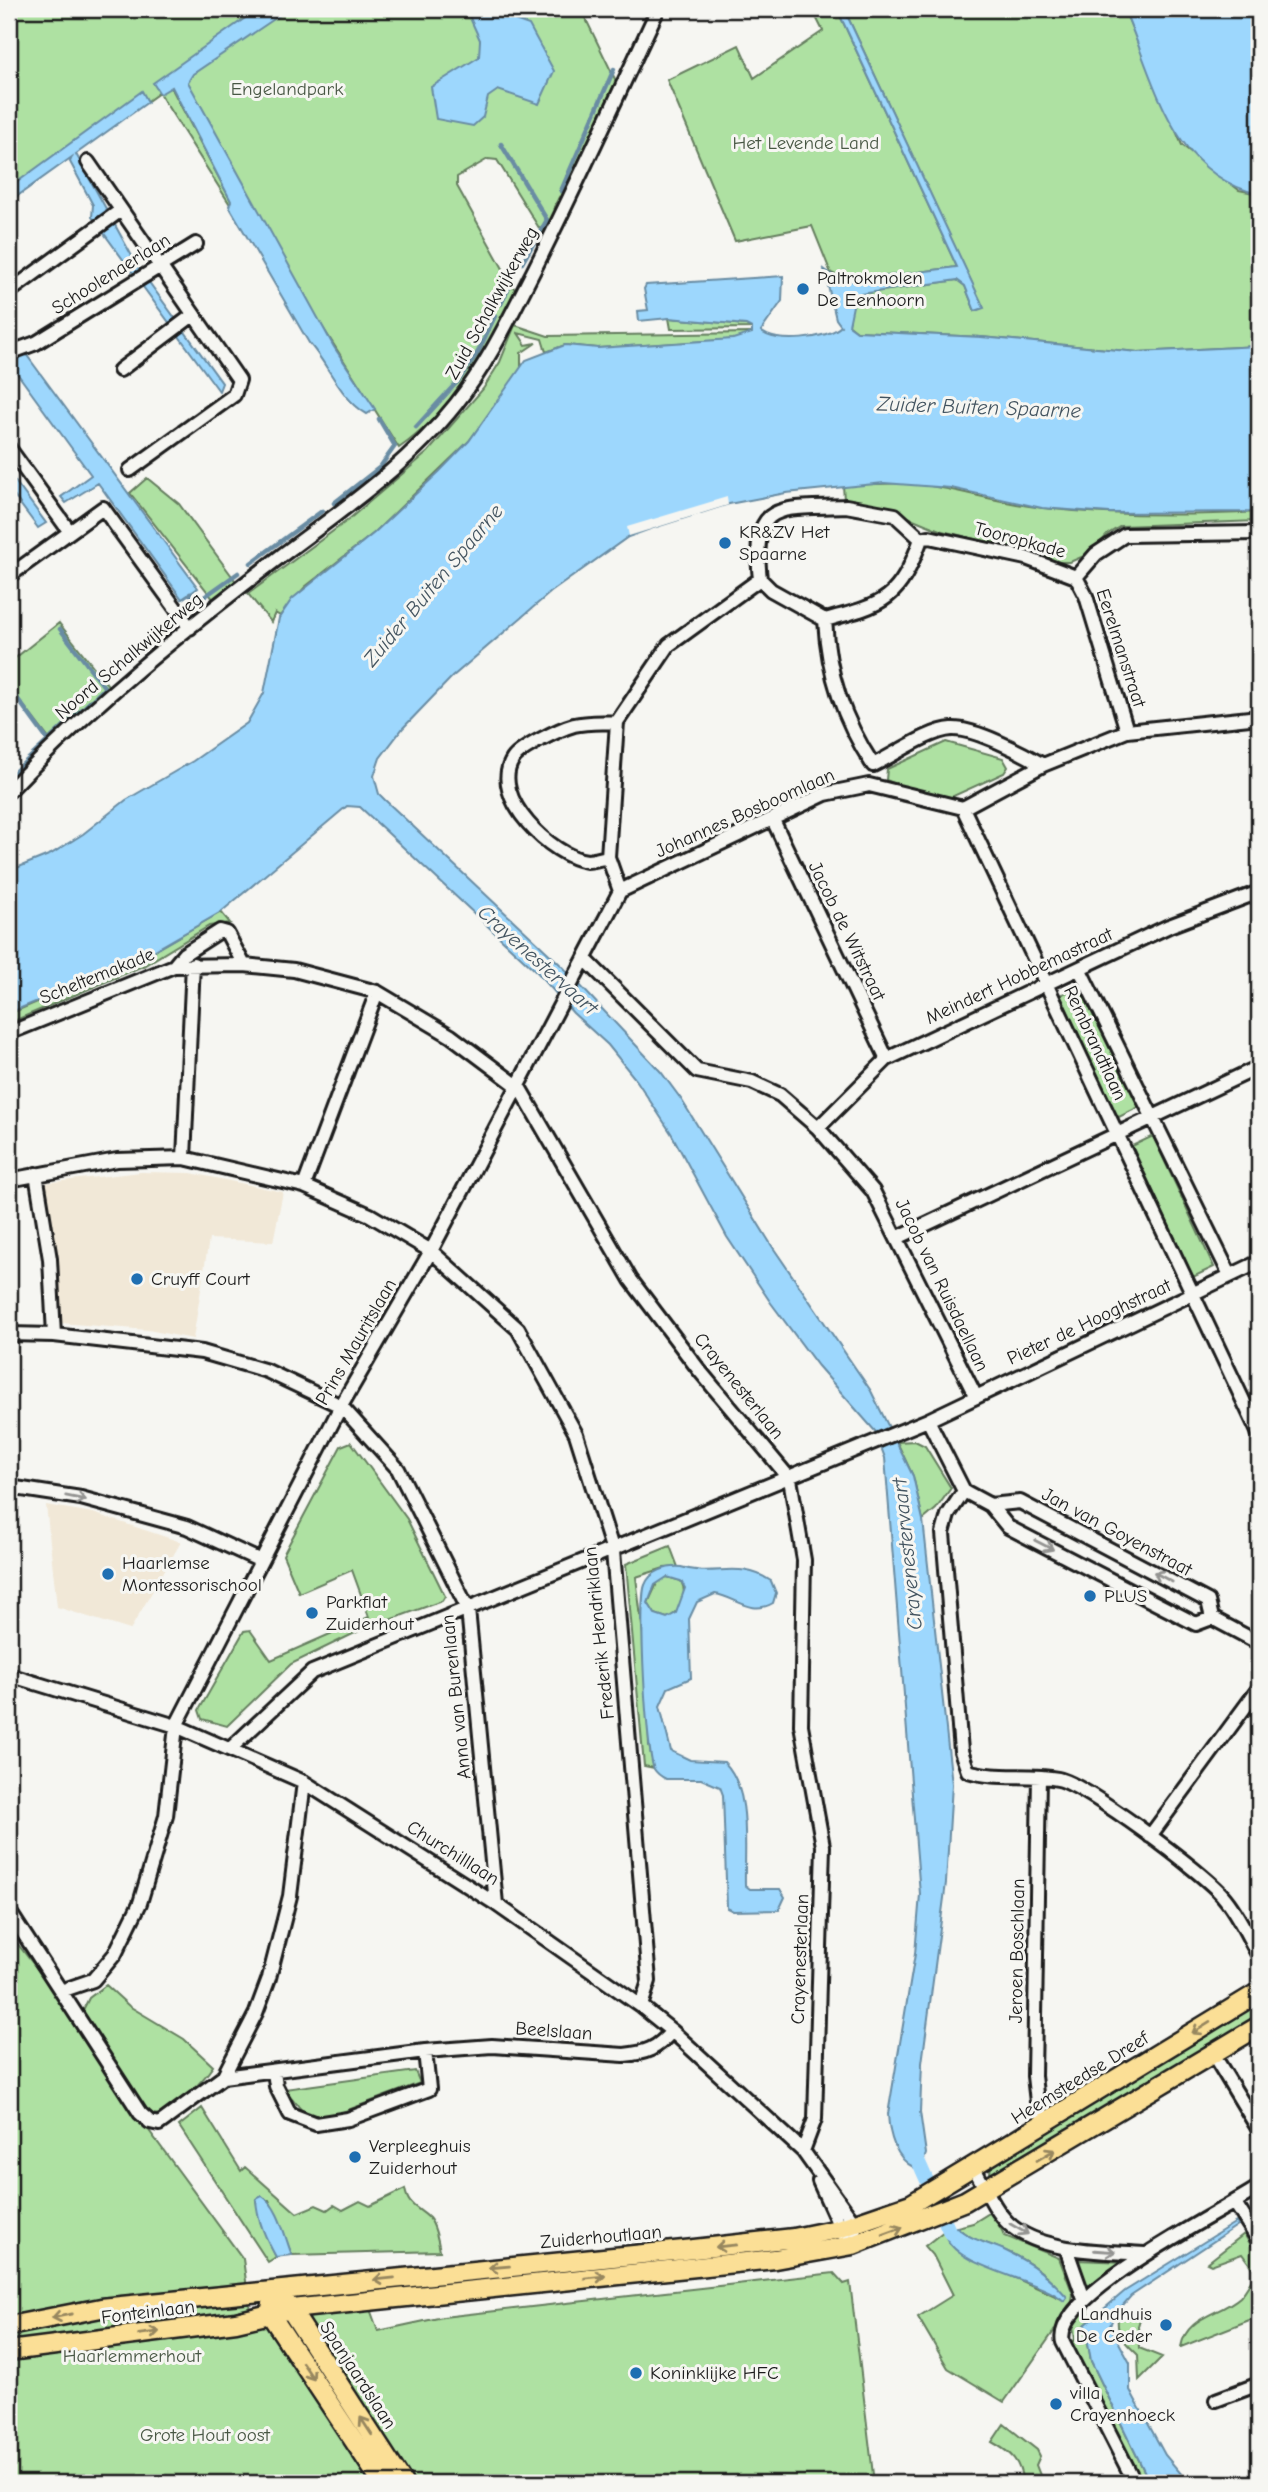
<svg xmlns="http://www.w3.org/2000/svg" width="1268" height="2492" viewBox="0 0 1268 2492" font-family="'Comic Neue',sans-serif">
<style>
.built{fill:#f1e8d7}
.green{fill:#aee1a2;stroke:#657e5f;stroke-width:2}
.water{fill:#9dd7fd;stroke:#698ca3;stroke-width:2;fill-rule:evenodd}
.pier{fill:#f6f6f2}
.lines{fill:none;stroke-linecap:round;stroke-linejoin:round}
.stream{stroke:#698ca3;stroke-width:4.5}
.canal{stroke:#9dd7fd;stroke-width:14}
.street-casing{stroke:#1c1c1c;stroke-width:18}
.primary-casing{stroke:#1c1c1c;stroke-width:23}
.street{stroke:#f6f6f2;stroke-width:12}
.primary{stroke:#fbdf96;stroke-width:18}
.oneway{stroke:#949492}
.oneway2{stroke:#97875f}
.poi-dot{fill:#1f6fb2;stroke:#f6f6f2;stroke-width:2.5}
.labels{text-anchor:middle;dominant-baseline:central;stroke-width:6;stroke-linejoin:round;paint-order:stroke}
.park-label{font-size:19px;fill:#485744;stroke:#f6f6f2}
.street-label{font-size:19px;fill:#1c1c1c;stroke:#f6f6f2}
.poi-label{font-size:19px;fill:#1c1c1c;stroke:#f6f6f2;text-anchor:start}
.water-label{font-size:21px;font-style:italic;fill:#435460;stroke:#f6f6f2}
</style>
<rect width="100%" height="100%" fill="#f6f6f2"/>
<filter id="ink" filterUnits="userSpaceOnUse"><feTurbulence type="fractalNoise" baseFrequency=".0143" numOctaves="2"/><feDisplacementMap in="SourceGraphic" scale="14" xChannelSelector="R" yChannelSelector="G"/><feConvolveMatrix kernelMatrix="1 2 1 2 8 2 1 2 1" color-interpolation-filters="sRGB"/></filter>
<g filter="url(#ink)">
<path class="built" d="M141 1172 191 1173 283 1192 273 1242 209 1239 193 1339 148 1330 61 1323 45 1183Z
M46 1505 93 1513 181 1542 130 1630 57 1607Z"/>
<path class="green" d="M9 9H581L616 81 562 201 559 197 554 207 556 213 544 236 497 160 488 159 457 177V186L516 292C486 349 453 411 399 448L171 87 231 201V206L159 93 9 200Z
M812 9H837L957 267 850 281 831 273 812 226 735 241 667 80 739 45 754 78 823 31Z
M844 9H1124L1182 145 1239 190 1259 194V346L1138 352 981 337 857 331 847 323 855 296 861 294 957 280 965 286 975 311 983 307Z
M669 318 746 325 753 328 671 329Z
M515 325 548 336 752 333 741 339 598 348 565 345 546 352 542 339 518 333 526 345 536 343 521 353V370L469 441 374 533 305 587 280 616 275 613 271 622 248 594 348 520 428 452 483 389 500 362Z
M147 478 179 504 237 583 214 600 130 493Z
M910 483C956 488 998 503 1043 508 1114 516 1188 516 1259 512V521L1121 526 1108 534 1091 553 1070 562H1056L1022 550 942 531 889 509 844 500 843 485Z
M59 623 110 688 53 744 9 686V663Z
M946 742 1003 758 1008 767 1004 773 947 799 910 790 886 780 887 769Z
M221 912 230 923 209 926 145 965 9 1023V1014L141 958Z
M1082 985 1139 1107 1117 1118 1060 995Z
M1153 1136 1214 1267 1193 1277 1132 1146Z
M915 1441 925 1446 951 1488 936 1509 923 1520 913 1476 897 1442Z
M351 1442 407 1519 445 1596 442 1601 359 1631 291 1664 227 1726 202 1719 199 1710 244 1631 250 1630 271 1660 369 1617 352 1570 299 1593 283 1555 341 1446Z
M670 1546 678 1567 664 1568 636 1577 645 1651 649 1745 654 1768 644 1766 626 1564Z
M667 1577 681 1581C688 1594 681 1613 667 1618L655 1614 648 1603 659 1579Z
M9 1933 56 1993 112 2080 243 2259 252 2325 370 2309 378 2331 443 2317 834 2273 844 2284 850 2282 874 2483H9Z
M106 1985 129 2006 184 2039 213 2066C205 2078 169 2119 153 2114 148 2112 144 2107 140 2103L82 2012 89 1998Z
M1259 2001V2019L1000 2177 990 2173 991 2164Z
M415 2071 420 2083 324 2119 303 2112 285 2089Z
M202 2108 241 2171 245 2167 297 2213 316 2205 327 2210 334 2205 343 2210 360 2201 370 2206 405 2189C408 2207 418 2207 429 2218 436 2226 438 2241 440 2251L292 2255 269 2200H256L261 2224 276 2257 268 2262 179 2126Z
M991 2212 1005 2236 1059 2258 1073 2294 1071 2307 1004 2402 948 2368 918 2317 953 2295 933 2255 925 2246 944 2231 991 2267 1064 2300 1066 2298C1050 2275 1028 2260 1001 2249 986 2243 968 2239 957 2227L973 2223Z
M1244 2234 1259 2258V2319L1257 2317 1181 2347C1186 2316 1220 2315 1240 2297 1246 2291 1251 2280 1256 2273L1242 2254 1211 2265 1207 2263Z
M1077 2260 1126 2262 1091 2286 1085 2285Z
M1086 2304 1090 2321 1085 2325 1091 2361 1150 2483H1141L1070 2342 1075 2340 1073 2326Z
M1142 2312 1138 2326 1139 2348 1162 2357 1139 2380 1138 2355C1127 2344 1116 2336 1118 2319Z
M1004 2424 1037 2450 1040 2456 1036 2465 1043 2483H1023C1020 2461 1012 2453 992 2442Z"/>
<path class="water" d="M258 9H289L193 74 188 82 334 347 375 409 367 414C341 400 328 364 309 343L229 206 231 201 172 87 160 94 153 83Z
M466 9H483L529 25 554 71 539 104 498 90 488 97 483 117 473 126 436 119 431 87 479 57 480 40Z
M837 9H844L984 308 975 311 965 286 957 280 861 294 855 296 849 325 857 331 981 337 1138 352 1259 346V512L1110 513 1042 508 951 488 884 483 786 493 729 504 650 529 628 537 551 592 452 677 403 728 380 758 374 776 379 794 385 800 563 967 661 1072 681 1099 772 1246 871 1391 913 1476 923 1520 952 1784 946 1883 922 2063 920 2112 926 2154 921 2167 915 2168C895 2159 889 2134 888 2114L915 1954 920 1894 885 1458 875 1431 818 1366 771 1303 727 1237 671 1133 637 1081 608 1045 573 1013 537 972 360 807 347 806 221 912 141 958 9 1013V871L51 854 83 834 126 800 193 761 247 723 264 693 279 618 292 599 374 533 439 472 469 441 526 360 565 345 598 348 733 339 752 333V328L746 325 669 318 639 321 638 311 648 310 644 289 646 285 783 276 782 301 761 331C774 345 829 339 841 326L836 319 824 269 838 279 850 281 957 267Z
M1124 9H1259V194C1171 174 1155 81 1124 9Z
M142 91 148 102 76 154 138 267 222 383 219 391 92 217 93 205 70 162 72 157 9 202V188Z
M9 331 198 588 182 599 98 483 66 503 61 497 91 475 9 362Z
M9 473 46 523 38 528 9 489Z
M681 1567C715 1578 739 1559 771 1581L776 1593 773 1603C751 1616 736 1597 715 1594L697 1602 689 1619 691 1678 668 1688 660 1706 671 1751 690 1760 724 1762C752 1789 744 1849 745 1885L750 1889H780L785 1897 779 1910 733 1911 727 1908 723 1795 720 1787 701 1779H666C660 1776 657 1774 654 1769 646 1751 638 1602 645 1585 650 1571 667 1566 681 1567ZM667 1577 681 1581 685 1588 676 1613 667 1618 655 1614 648 1603 655 1585Z
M262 2196C279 2206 285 2238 292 2255L276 2257C266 2239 257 2220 256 2199Z
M1236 2222 1238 2225 1131 2296 1114 2315 1110 2326 1130 2363V2390L1165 2455 1189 2483H1150L1091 2361 1085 2325 1125 2291Z
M957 2227C969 2240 990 2243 1006 2251 1031 2263 1049 2276 1067 2297L1064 2301C1037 2277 951 2269 944 2231Z"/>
<path class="pier" d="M727 497 728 505 629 536 627 527Z"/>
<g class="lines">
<path class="stream" d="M501 144 547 220 522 263
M561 191 614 69
M501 304 512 281
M416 427 459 380 478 352 495 316
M334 503 380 467 395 446 379 419
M251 563 322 511
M197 602 238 573
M187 609 197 602 190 594
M150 639 172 622
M9 687 49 742
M9 777 105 688 60 629"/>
<path class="canal" d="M913 2149 950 2233 962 2241"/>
<g class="street-casing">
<path id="street" d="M88 162 239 380 234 395 130 470
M9 292 121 210
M9 353 36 343 196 244
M120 370 193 315
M9 448 70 532
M846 506 895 515 921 539C899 600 886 604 825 620L771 590 760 579C751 499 779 509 846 506Z
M921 539 929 537 1026 558 1076 577 1096 554 1125 535 1259 533
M9 576 103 508 190 628
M1076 577 1086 596 1127 731
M825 620C828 674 843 719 873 765
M873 765C894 755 930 730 952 729 975 728 1023 753 1043 765
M9 791C91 705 186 628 281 556 342 510 408 465 456 404 488 364 510 317 533 272 577 185 617 97 658 9
M963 808 1259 1434
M773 820 887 1059
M608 857C602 858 593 861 587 861 553 857 488 797 513 759 520 748 560 729 574 725 587 722 604 723 617 722
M620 891 825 794 869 785 963 808 1043 765 1127 731 1259 717
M620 891 608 857 617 722 669 645 760 579
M585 959 697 1071 752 1082 780 1095 818 1128 873 1191 976 1397
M174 966 184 954 220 931 227 933 244 965 294 970 377 992 451 1036 519 1087 631 1280 699 1370 790 1479 804 1560 801 1725 823 1846 815 2119 803 2151
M1080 970 1230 1275
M9 1033 174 966 244 965
M818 1128 887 1059 1169 926 1259 892
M184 1158 193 964
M36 1174 50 1259 54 1335
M9 1180 117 1160 184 1158 304 1186 370 1215 431 1251 518 1329 576 1434 613 1551 649 1981 641 2006
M304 1186 377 992
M899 1237 1259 1067
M9 1334 54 1335 202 1352 267 1371 341 1406 398 1469 468 1609 496 1904
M928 1420 964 1491
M9 1487 81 1498 187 1527 261 1561
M964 1491 948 1515 943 1533 961 1751 968 1771C997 1780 1028 1773 1058 1779 1085 1784 1204 1873 1223 1896 1238 1913 1248 1937 1259 1956
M964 1491 990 1505 1008 1527 1196 1624 1212 1618
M990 1505 1020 1502 1208 1601 1212 1618 1259 1643
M9 1675 176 1726 304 1782 496 1904 641 2006 672 2031 803 2151 855 2224 853 2245
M230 1749 312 1672 928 1420 1259 1262
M1039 1777 1034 2076 1037 2102 1046 2124
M1150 1836 1259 1688
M9 1911 140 2113 150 2122 159 2124 223 2077 256 2013 269 1978 290 1896 304 1782
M61 1991 93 1980 115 1954 140 1903 166 1816 176 1726 341 1406 431 1251 620 891
M1213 2054 1259 2130
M274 2072 276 2086 290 2114 316 2124 348 2119 429 2089 425 2051
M223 2077 425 2051 492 2046 624 2055C646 2053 657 2049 672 2031
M974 2168C984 2185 994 2210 1009 2224 1041 2253 1104 2251 1144 2254
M819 2181 843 2234
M1235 2203 1259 2241
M1066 2248 1084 2299
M1216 2400 1259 2384
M1135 2483 1063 2342C1050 2296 1224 2211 1259 2187"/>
</g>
<g class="primary-casing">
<path id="primary" d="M285 2301 403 2483
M272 2303 270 2314 382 2483
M9 2326 101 2308 694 2249 794 2238 838 2229 911 2204 1259 1992
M9 2351 236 2322 291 2309 775 2259 853 2245 965 2201 1259 2026"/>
</g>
<use href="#street" class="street"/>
<use href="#primary" class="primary"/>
</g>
<defs><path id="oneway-shaft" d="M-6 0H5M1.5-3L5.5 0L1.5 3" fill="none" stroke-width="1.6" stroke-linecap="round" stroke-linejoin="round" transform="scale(1.75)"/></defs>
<g class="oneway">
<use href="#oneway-shaft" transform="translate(76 1498) rotate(11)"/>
<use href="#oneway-shaft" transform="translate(1044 1545) rotate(27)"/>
<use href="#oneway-shaft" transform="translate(1163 1577) rotate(-152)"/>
<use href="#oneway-shaft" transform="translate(1019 2229) rotate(30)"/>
<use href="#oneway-shaft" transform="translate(1105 2251) rotate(4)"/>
</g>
<g class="oneway2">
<use href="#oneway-shaft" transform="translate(1201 2028) rotate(148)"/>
<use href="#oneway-shaft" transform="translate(1046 2155) rotate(-31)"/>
<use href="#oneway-shaft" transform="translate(893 2231) rotate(-20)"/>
<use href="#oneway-shaft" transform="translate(726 2246) rotate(174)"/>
<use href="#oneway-shaft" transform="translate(499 2267) rotate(175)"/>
<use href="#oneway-shaft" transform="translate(595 2277) rotate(-6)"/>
<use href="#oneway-shaft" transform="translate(384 2279) rotate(174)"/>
<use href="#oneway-shaft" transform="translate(62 2316) rotate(169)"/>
<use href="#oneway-shaft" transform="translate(149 2333) rotate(-7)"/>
<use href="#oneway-shaft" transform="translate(308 2371) rotate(56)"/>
<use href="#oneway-shaft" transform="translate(366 2426) rotate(-123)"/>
</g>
</g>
<g class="poi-dot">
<circle cx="803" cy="289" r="7"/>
<circle cx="725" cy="543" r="7"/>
<circle cx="137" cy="1279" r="7"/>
<circle cx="108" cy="1574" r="7"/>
<circle cx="1090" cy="1596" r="7"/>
<circle cx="312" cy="1613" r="7"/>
<circle cx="355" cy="2157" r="7"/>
<circle cx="1166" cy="2325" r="7"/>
<circle cx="636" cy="2373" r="7"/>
<circle cx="1056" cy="2404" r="7"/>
</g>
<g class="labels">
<g class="park-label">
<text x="287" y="89">Engelandpark</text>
<text x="806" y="143">Het Levende Land</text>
<text x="132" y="2356">Haarlemmerhout</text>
<text x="205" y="2435">Grote Hout oost</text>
</g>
<g class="street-label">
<text transform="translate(111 274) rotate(-32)">Schoolenaerlaan</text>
<text transform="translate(492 303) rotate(-61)">Zuid Schalkwijkerweg</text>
<text transform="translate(1020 540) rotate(15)">Tooropkade</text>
<text transform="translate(1121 648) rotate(72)">Eerelmanstraat</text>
<text transform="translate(129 656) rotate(-40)">Noord Schalkwijkerweg</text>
<text transform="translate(745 813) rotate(-24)">Johannes Bosboomlaan</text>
<text transform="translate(847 931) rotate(64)">Jacob de Witstraat</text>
<text transform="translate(97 976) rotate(-22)">Scheltemakade</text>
<text transform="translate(1019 976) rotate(-25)">Meindert Hobbemastraat</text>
<text transform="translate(1095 1043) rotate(65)">Rembrandtlaan</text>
<text transform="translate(942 1285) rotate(64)">Jacob van Ruisdaellaan</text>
<text transform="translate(1089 1322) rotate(-25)">Pieter de Hooghstraat</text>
<text transform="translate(356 1342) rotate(-60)">Prins Mauritslaan</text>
<text transform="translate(739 1386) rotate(51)">Crayenesterlaan</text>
<text transform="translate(1117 1532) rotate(28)">Jan van Goyenstraat</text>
<text transform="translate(599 1633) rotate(-96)">Frederik Hendriklaan</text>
<text transform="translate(456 1697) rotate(-96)">Anna van Burenlaan</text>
<text transform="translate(453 1853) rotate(32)">Churchilllaan</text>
<text transform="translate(1017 1951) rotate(-89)">Jeroen Boschlaan</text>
<text transform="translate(800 1959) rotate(-88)">Crayenesterlaan</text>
<text transform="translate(554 2031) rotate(4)">Beelslaan</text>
<text transform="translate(1080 2078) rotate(-32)">Heemsteedse Dreef</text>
<text transform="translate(601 2237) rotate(-5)">Zuiderhoutlaan</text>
<text transform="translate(148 2312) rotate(-7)">Fonteinlaan</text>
<text transform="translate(358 2375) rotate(57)">Spanjaardslaan</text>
</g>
<g class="poi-label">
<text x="817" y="278">Paltrokmolen<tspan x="817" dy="22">De Eenhoorn</tspan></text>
<text x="739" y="532">KR&amp;ZV Het<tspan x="739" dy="22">Spaarne</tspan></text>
<text x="151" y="1279">Cruyff Court</text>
<text x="122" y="1563">Haarlemse<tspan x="122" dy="22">Montessorischool</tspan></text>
<text x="1104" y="1596">PLUS</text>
<text x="326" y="1602">Parkflat<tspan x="326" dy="22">Zuiderhout</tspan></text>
<text x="369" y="2146">Verpleeghuis<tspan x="369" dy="22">Zuiderhout</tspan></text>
<text x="1152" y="2314" text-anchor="end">Landhuis<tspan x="1152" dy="22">De Ceder</tspan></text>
<text x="650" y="2373">Koninklijke HFC</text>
<text x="1070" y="2393">villa<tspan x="1070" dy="22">Crayenhoeck</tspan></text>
</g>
<g class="water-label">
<text transform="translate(979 407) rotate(2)">Zuider Buiten Spaarne</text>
<text transform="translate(433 585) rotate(-50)">Zuider Buiten Spaarne</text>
<text transform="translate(538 960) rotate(42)">Crayenestervaart</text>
<text transform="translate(907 1554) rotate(-96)">Crayenestervaart</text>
</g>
</g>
<rect width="1268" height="2492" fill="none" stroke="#f6f6f2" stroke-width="35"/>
<rect x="18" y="18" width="1233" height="2457" fill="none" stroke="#1c1c1c" stroke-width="2.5" filter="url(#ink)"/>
</svg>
